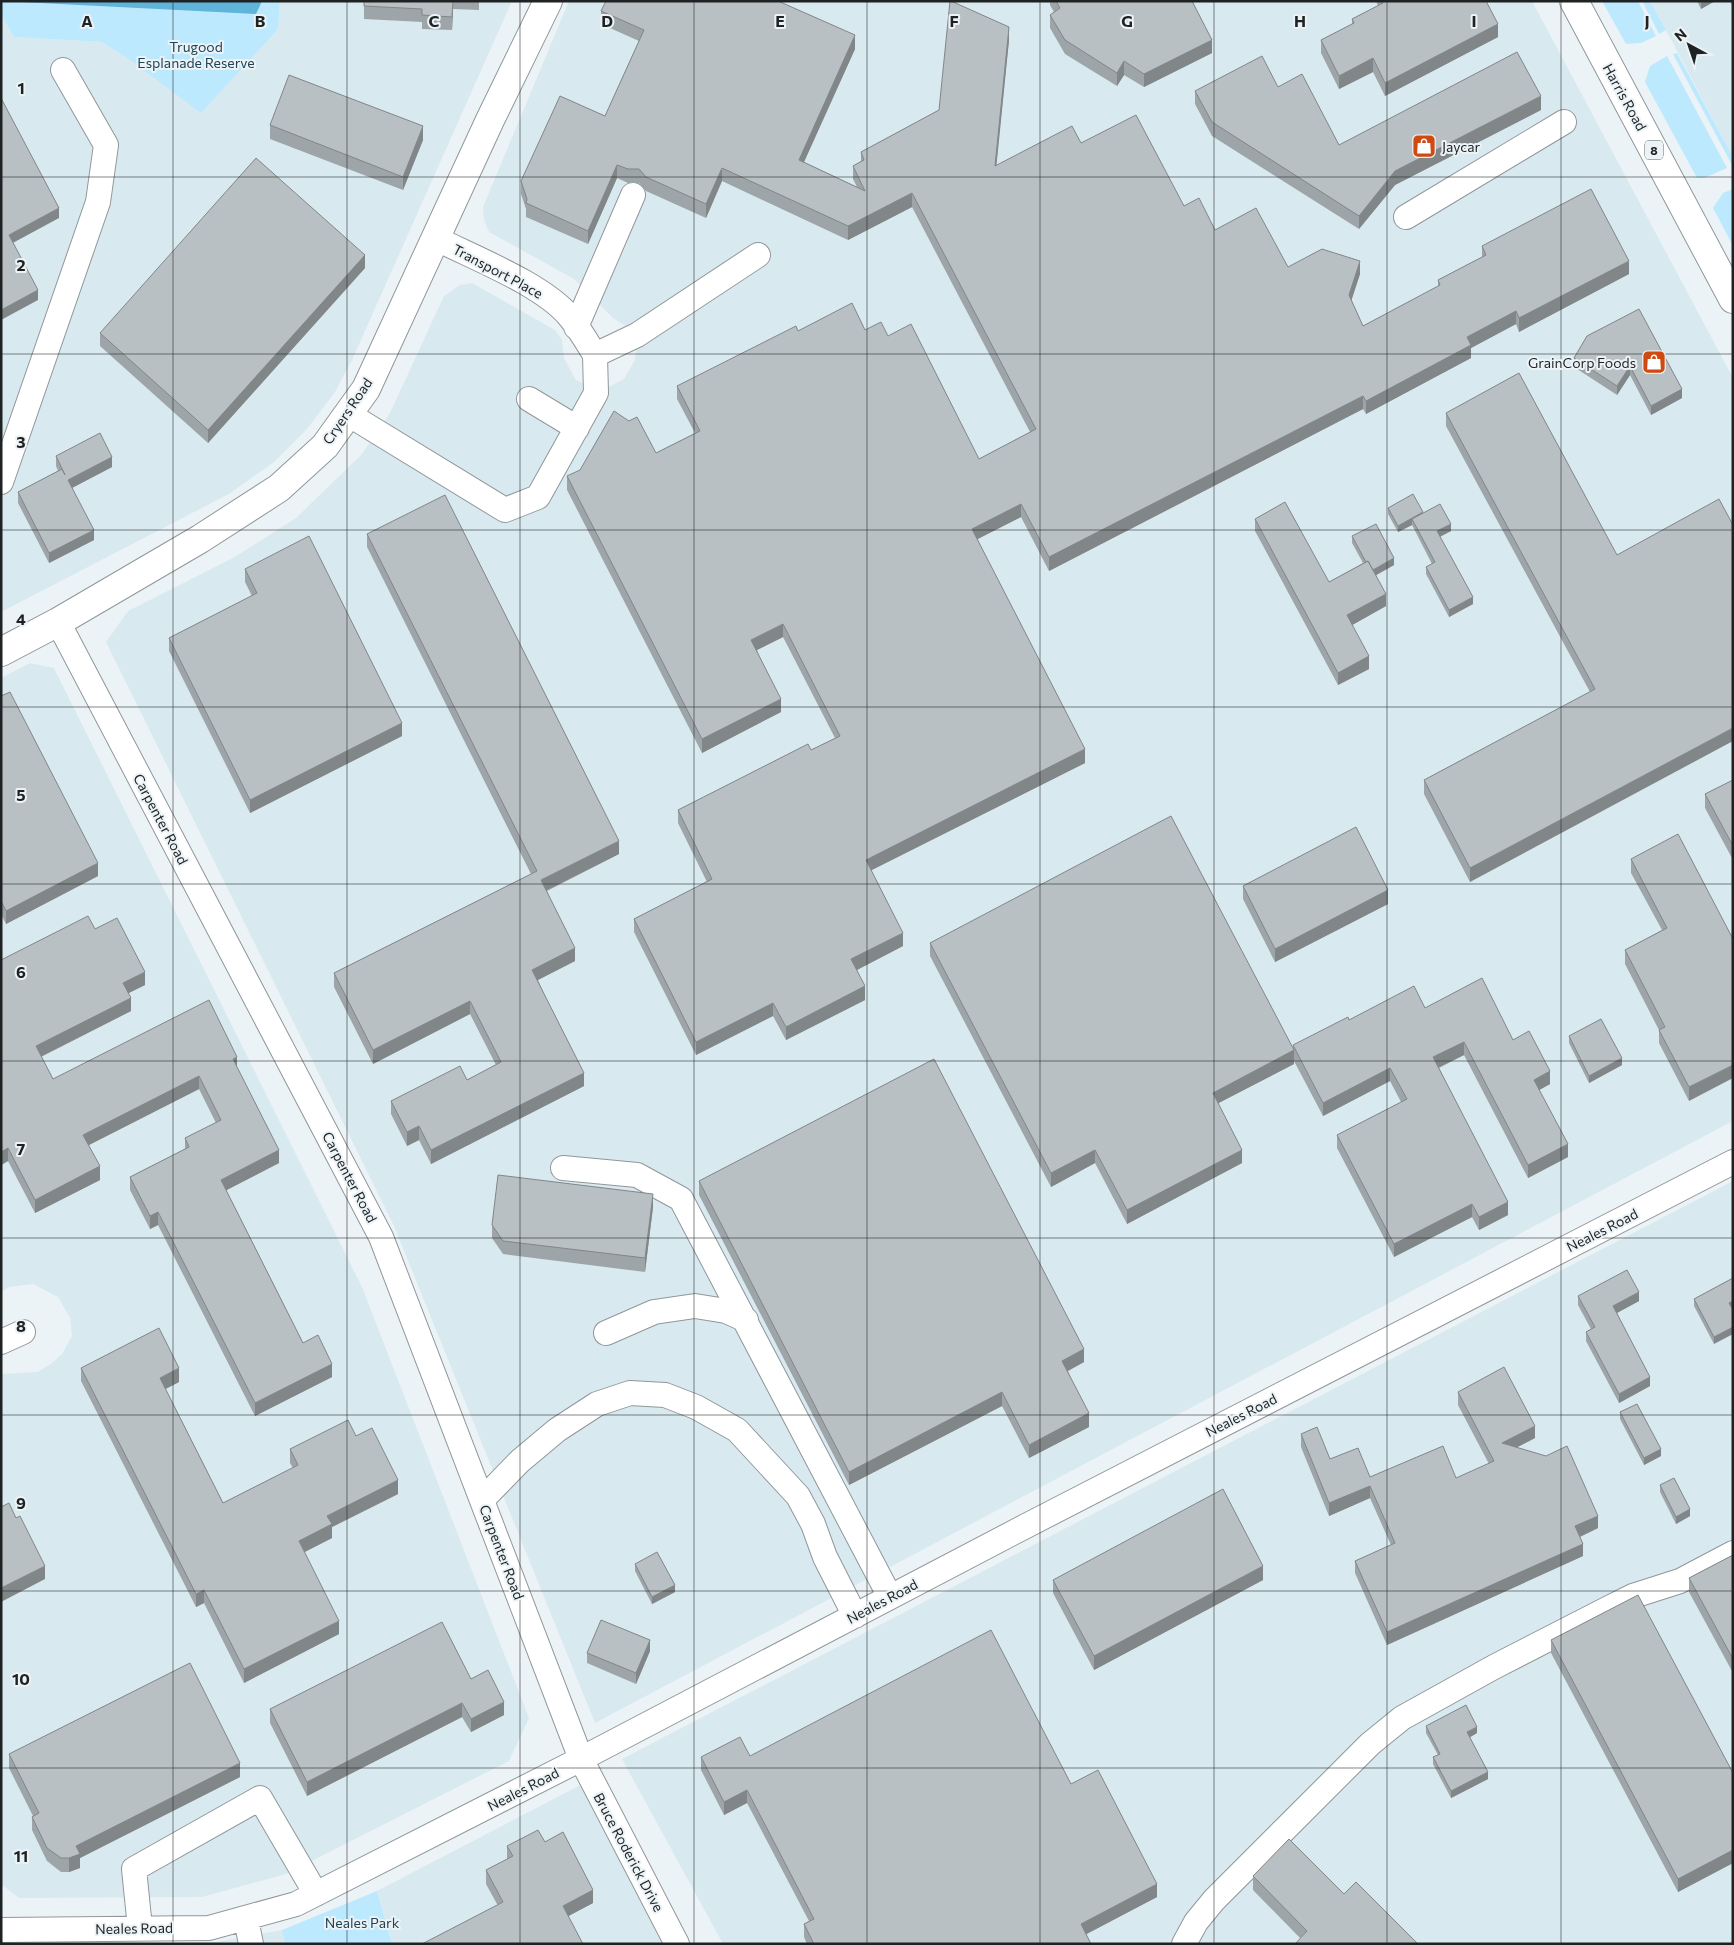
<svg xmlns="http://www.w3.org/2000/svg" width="1734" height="1945" viewBox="0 0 1734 1945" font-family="Commissioner,sans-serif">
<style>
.built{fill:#d9e9f0}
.green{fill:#bde9fe}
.water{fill:#60b4da}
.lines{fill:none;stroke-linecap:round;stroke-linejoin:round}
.minor-casing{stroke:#90979a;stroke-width:26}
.major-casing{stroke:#90979a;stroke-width:30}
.minor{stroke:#fff;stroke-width:24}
.major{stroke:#fff;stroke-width:28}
.wall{fill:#9ea5a8}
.shaded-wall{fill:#818688}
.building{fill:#b8c0c3;stroke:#818688}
.grid{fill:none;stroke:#1f2223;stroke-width:1;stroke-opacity:0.55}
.labels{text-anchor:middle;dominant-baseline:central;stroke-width:4;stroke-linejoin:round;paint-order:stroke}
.shield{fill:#ecf3f7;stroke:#5c6163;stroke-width:1}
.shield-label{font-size:12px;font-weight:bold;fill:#1f2223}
.park-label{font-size:14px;fill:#204556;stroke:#ecf3f7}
.street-label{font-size:14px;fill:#1f2223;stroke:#ecf3f7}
.poi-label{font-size:14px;fill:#1f2223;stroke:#ecf3f7;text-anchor:start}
.grid-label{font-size:16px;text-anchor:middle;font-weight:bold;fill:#1f2223;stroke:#ecf3f7;stroke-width:4;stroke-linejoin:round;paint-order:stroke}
</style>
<rect width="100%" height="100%" fill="#ecf3f7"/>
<path class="built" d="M280 1H512L352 360 335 392 307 429 274 462 229 494 1 612V15L14 37 102 42 130 60 278 30Z
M569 1H1532L1733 378V1121L595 1723 394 1226 106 642 128 611 233 558 296 518 362 454 390 413 444 296 460 285 472 283 555 330 562 340 564 358 576 380 593 388 610 386 624 379 635 360 636 350 627 327 613 318 574 279 489 232 484 220 483 207Z
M1650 1H1733V157L1666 30Z
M30 663 54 668 362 1287 529 1718 509 1761 286 1874 202 1897 19 1898 1 1884V1374L37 1372 51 1364 62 1354 72 1336 70 1318 58 1297 33 1284 9 1287 1 1292V678Z
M1733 1181V1944H723L622 1759Z
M590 1780 676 1944H392L377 1891Z
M282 1930 285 1944H143L216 1942Z"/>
<path class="green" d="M1 1H280L278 29 201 113 130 60 102 42 14 37 1 15Z
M1602 1H1638L1656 36 1641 43 1626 44Z
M1642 1H1650L1666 30 1659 34Z
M1677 53 1733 157V167L1673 54Z
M1667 56 1727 168 1704 178H1697L1645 82 1650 66Z
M1733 189V246L1713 208 1723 193Z
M377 1891 392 1944H285L282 1930Z"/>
<path class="water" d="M1 1H262L256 14Z"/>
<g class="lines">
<g class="minor-casing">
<path id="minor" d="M1406 217 1564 122
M435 238C474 258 542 284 569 316 579 328 587 342 595 355
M576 327 633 195
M595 355 637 335 758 255
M529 399 577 428
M348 414 505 510 538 497 596 393 595 355
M1 482 98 202 106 145 63 70
M58 622 381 1237 581 1759 677 1944
M563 1168 637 1175 681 1199 890 1597
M606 1333 654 1312 695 1306 726 1311 746 1320
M1 1342 23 1332
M482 1500 520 1461 557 1430 597 1404 630 1393 665 1395 696 1407 737 1430 798 1496 813 1524 825 1557 855 1616
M246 1919 251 1944
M140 1928 134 1869 260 1798 316 1894
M1 1930 209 1928 296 1904 581 1759 1024 1527 1733 1162
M1184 1944 1196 1922 1214 1900 1370 1744 1402 1718 1494 1667 1607 1609 1633 1596 1680 1581 1733 1553"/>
</g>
<g class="major-casing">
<path id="major" d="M1574 1 1733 299
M1 652 58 622 200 539 279 488 325 446 366 389 490 120 548 1"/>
</g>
<use href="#minor" class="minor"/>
<use href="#major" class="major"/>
</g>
<path class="wall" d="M364 1H479V10L453 9 452 30 422 29V22L364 19Z
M1050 1H1192L1212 53 1144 87 1124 75 1117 86 1065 54 1050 28V15L1054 12 1050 5Z
M1376 1H1486L1498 37 1385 96 1373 72 1339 89 1321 53V40L1352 24V19L1378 6Z
M1697 1H1715L1701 9Z
M1730 1H1733V7Z
M601 11 855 49 804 162 857 187 853 179V166L861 161V152L939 110 1009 40 996 166 1081 143 1184 206 1215 230 1288 267 1360 274 1351 300 1363 326 1438 287V280L1482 257V246L1629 274 1519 332 1516 324 1471 348V358L1366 414 1363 409 1049 571 1021 517 977 539 1085 763 871 870 903 946 857 970 865 1000 786 1040 773 1016 696 1055 634 932V919L707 882 678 823V810L811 750 835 738 783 637 757 650 781 712 702 753 567 490V476L656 453 695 433 677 399V386L798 331 865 330 888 336 979 459 1030 432 912 207 848 240 722 181 706 218 646 191 639 183H628L617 178 588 244 526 217V209L521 194V181L605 116 639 41 601 24Z
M1278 87 1339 145 1541 110 1395 185 1359 229 1212 136 1195 104V91Z
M270 125 423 140 403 190 270 139Z
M365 268 208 443 100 346V333Z
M1587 336 1682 398 1651 415 1630 375 1617 395 1574 367V358Z
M1446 413 1617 555 1733 525 1470 882 1424 794V780L1590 692 1446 426Z
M56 456 112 467 72 488 94 540 49 563 18 503V492L58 471 56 466Z
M1388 508 1423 513 1451 531 1440 537 1473 604 1449 617 1426 574V567L1432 564 1412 525 1398 532 1388 514Z
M1255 519 1329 582 1363 563 1352 543V536L1394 565 1376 575 1386 606 1352 625 1369 669 1338 685 1255 531Z
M367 534 619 854 547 891 575 961 538 980 584 1086 431 1164 419 1140 407 1146 391 1114V1101L467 1080 496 1065 470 1014 373 1064 334 987V973L531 874 367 547Z
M245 569 402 736 250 813 169 651V638L252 596 245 582Z
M1 696 98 876 6 924 1 914Z
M1733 780V860L1705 808V794Z
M1631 859 1733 939 1689 1101 1659 1043V1030L1625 964V950L1662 930 1631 873Z
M1243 886 1388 904 1275 962 1243 899Z
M95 929 145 985 128 993 131 1011 41 1057 53 1079 237 1068 279 1163 226 1190 303 1343 332 1377 255 1416 158 1225 150 1229 130 1190V1177L185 1149V1138L216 1123 199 1089 89 1145 100 1180 35 1213 8 1161 1 1165V960Z
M930 943 1293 1048V1045L1349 1020 1425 1008 1513 1040 1550 1084 1539 1090 1568 1157 1528 1178 1464 1055 1439 1068 1508 1215 1479 1230 1472 1217 1394 1257 1337 1148V1135L1401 1102 1390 1081 1323 1116 1294 1061V1064L1218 1103 1242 1163 1127 1224 1095 1163 1051 1187 930 956Z
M1569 1036 1622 1065 1589 1083 1569 1043Z
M699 1181 1084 1362 1068 1371 1089 1427 1029 1458 1002 1406 849 1485 699 1195Z
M653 1207 645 1272 503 1254 492 1238V1225Z
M1733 1278V1307L1732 1308 1714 1344 1694 1306V1299Z
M1578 1296 1639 1301 1617 1313 1650 1386 1619 1403 1586 1341V1332L1591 1329 1578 1305Z
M81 1368 179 1382 165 1389 223 1503 293 1468 290 1463V1449L356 1436 398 1494 332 1527V1538L304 1552 339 1634 244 1683 204 1603 196 1607 81 1381Z
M1458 1392 1535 1438 1517 1447 1598 1528 1580 1537 1583 1556 1387 1645 1355 1573V1561L1391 1545 1370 1498 1329 1516 1301 1447V1434L1330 1459 1370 1477 1456 1478 1489 1464 1458 1405Z
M1620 1412 1661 1456 1644 1465 1620 1419Z
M1660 1485 1690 1516 1676 1524 1660 1492Z
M1733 1555V1673L1689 1592V1578Z
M635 1564 675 1592 652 1604 635 1571Z
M1053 1580H1263L1094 1670 1053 1593Z
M1551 1640 1733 1773V1863L1678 1892 1551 1653Z
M650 1651 636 1684 587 1663V1653Z
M471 1679 504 1715 471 1732 462 1717 307 1796 270 1723V1709Z
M1426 1726 1477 1733 1470 1737 1488 1779 1451 1798 1433 1764V1757L1438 1755 1426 1733Z
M9 1754 240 1777 80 1858V1868L69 1872H61L47 1861 32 1830V1817L33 1816 9 1768Z
M750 1756 1071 1784 1157 1897 1086 1934 1091 1944H807L804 1937V1924L809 1921 747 1803 724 1815 701 1770V1757Z
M545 1842 593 1903 568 1916 497 1904 486 1884V1870L507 1859V1846Z
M1253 1876 1344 1894 1300 1938 1253 1890Z"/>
<path class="shaded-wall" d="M453 1V9L452 30V17Z
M1701 1H1715L1701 9Z
M1498 24V37L1385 96V83Z
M1009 27V40L995 180V166Z
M855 35V49L799 173V160Z
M1212 40V53L1144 87V74Z
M1373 58V72L1339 89V76Z
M1124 61V75L1117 86V73Z
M1541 96V110L1395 185 1359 229V216L1395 171Z
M423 126V140L403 190V177Z
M617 165V178L588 244V231Z
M722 168V181L706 218V204Z
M912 193V207L848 240V226Z
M59 208V218L9 245V235Z
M365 255V268L208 443V430Z
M1360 261V274L1349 308V295Z
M1629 261V274L1519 332V318Z
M38 290V300L1 320V310Z
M1516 311V324L1471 348V358L1366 414V401L1467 337Z
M1630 366V375L1617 395V386Z
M1682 389V398L1651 415V406Z
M1363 396V409L1049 571V557Z
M112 457V467L68 490V480Z
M1021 504V517L972 542V529Z
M1423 512V519H1412V525L1398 532V526Z
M1451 524V531L1437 538V531Z
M94 530V540L49 563V553Z
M1394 558V565L1371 578V571Z
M1386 594V606L1347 628V615Z
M1473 597V604L1449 617V610Z
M783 624V637L751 653V640Z
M1369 656V669L1338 685V673Z
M781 699V712L702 753V739Z
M402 723V736L250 813V800Z
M1733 728V741L1470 882V868Z
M1085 749V763L866 873V860Z
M619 841V854L541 893V880Z
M98 863V876L6 924V911Z
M1388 890V904L1275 962V949Z
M903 933V946L851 973V959Z
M575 948V961L532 983V970Z
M145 972V985L123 996V983Z
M865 986V1000L786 1040V1027Z
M131 998V1011L36 1059V1046Z
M470 1001V1014L373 1064V1050Z
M773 1003V1016L696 1055V1042Z
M1464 1042V1055L1433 1070V1057Z
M1294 1050V1064L1213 1106V1093Z
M237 1057V1070L233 1059Z
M1622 1058V1065L1589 1083V1076Z
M1733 1065V1078L1689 1101V1087Z
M1390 1068V1081L1323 1116V1103Z
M1550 1071V1084L1534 1093V1080Z
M584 1073V1086L431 1164V1150Z
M199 1076V1089L83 1148V1135Z
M419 1126V1140L407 1146V1132Z
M1568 1144V1157L1528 1178V1165Z
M8 1148V1161L1 1165V1152Z
M279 1150V1163L221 1193V1180Z
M1095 1150V1163L1051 1187V1173Z
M1242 1150V1163L1127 1224V1210Z
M100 1166V1180L35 1213V1200Z
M653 1194V1207L645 1272V1258Z
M1508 1202V1215L1479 1230V1217Z
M1472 1204V1217L1394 1257V1244Z
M158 1212V1225L150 1229V1216Z
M1639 1292V1301L1613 1315V1306Z
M1733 1301V1307L1729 1310V1303Z
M1733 1327V1334L1714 1344V1337Z
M1084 1349V1362L1062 1374V1361Z
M332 1364V1377L255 1416V1403Z
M179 1368V1382L160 1392V1378Z
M1650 1377V1386L1619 1403V1394Z
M1002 1392V1406L849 1485V1472Z
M1089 1413V1427L1029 1458V1445Z
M1535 1426V1438L1502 1455V1443Z
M1661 1449V1456L1644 1465V1458Z
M398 1480V1494L332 1527V1538L299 1555V1541L327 1516Z
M1370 1486V1498L1329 1516V1503Z
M1690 1509V1516L1676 1524V1517Z
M1598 1516V1528L1575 1539V1526Z
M1583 1544V1556L1387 1645V1632Z
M45 1566V1579L1 1602V1588Z
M1263 1566V1580L1094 1670V1656Z
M675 1585V1592L652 1604V1597Z
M204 1590V1603L196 1607V1594Z
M339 1621V1634L244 1683V1669Z
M650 1640V1651L636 1684V1673Z
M504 1702V1715L471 1732V1719Z
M462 1703V1717L307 1796V1782Z
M1477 1727V1733L1467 1739V1732Z
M240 1763V1777L80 1858V1868L69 1872V1858L76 1846Z
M1488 1772V1779L1451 1798V1791Z
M747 1790V1803L724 1815V1802Z
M1733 1850V1863L1678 1892V1879Z
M1157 1884V1897L1081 1937V1924Z
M593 1890V1903L563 1919V1906Z"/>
<path class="building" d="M364 1H453L452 17 422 15V9L364 6Z
M606 1H778L855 35 799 160 865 191 853 166 864 160 861 152 939 110 950 1H951L1009 27 995 166 1072 126 1081 143 1136 115 1184 206 1199 198 1215 230 1256 208 1288 267 1322 249 1360 261 1349 295 1363 326 1440 285 1438 280 1486 255 1482 246 1591 189 1629 261 1519 318 1516 311 1467 337 1471 345 1366 401 1363 396 1049 557 1021 504 972 529 1085 749 866 860 903 933 851 959 865 986 786 1027 773 1003 696 1042 634 919 712 879 678 810 808 744 811 750 840 736 783 624 751 640 781 699 702 739 567 476 580 470 614 411 629 421 637 417 656 453 700 431 677 386 796 326 798 331 852 303 865 330 881 322 888 336 911 324 979 459 1036 429 912 193 848 226 722 168 706 204 646 177 639 169H628L617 165 588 231 526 203 527 199 521 181 560 96 605 116 644 30 601 11Z
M1056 1H1192L1212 40 1144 74 1124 61 1117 73 1065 40 1050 15 1060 8Z
M1382 1H1486L1498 24 1385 83 1373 58 1339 76 1321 40 1354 23 1352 19 1383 3Z
M1517 52 1541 96 1395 171 1359 216 1212 122 1195 91 1262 56 1278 87 1302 74 1339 145Z
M289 75 423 126 403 177 270 125Z
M1 98 59 208 9 235 38 290 1 310Z
M256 158 365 255 208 430 100 333Z
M1639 309 1682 389 1651 406 1630 366 1617 386 1574 358 1587 336Z
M1519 373 1617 555 1719 499 1733 525V728L1470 868 1424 780 1595 689 1446 413Z
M100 433 112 457 68 480 94 530 49 553 18 492 62 469 65 475 56 456Z
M1413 494 1423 512 1398 526 1388 508Z
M445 495 619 841 541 880 575 948 532 970 584 1073 431 1150 419 1126 407 1132 391 1101 460 1066 467 1080 501 1062 470 1001 373 1050 334 973 537 871 367 534Z
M1285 502 1329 582 1368 561 1386 594 1347 615 1369 656 1338 673 1255 519Z
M1440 504 1451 524 1437 531 1473 597 1449 610 1426 567 1435 562 1412 519Z
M1376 524 1394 558 1373 570 1368 561 1366 562 1352 536Z
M309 536 402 723 250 800 169 638 257 593 245 569Z
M10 692 98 863 6 911 1 901V696Z
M1733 780V846L1705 794Z
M1171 816 1294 1050 1213 1093 1242 1150 1127 1210 1095 1150 1051 1173 930 943Z
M1356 827 1388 890 1275 949 1243 886Z
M1678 834 1733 939V1065L1689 1087 1659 1030 1665 1027 1625 950 1667 928 1631 859Z
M88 916 95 929 117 918 145 972 123 983 131 998 36 1046 53 1079 209 1000 237 1057 233 1059 279 1150 221 1180 303 1343 318 1335 332 1364 255 1403 158 1212 150 1216 130 1177 189 1147 185 1138 221 1120 199 1076 83 1135 100 1166 35 1200 8 1148 1 1152V960Z
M1482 978 1513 1040 1529 1031 1550 1071 1534 1080 1568 1144 1528 1165 1464 1042 1433 1057 1508 1202 1479 1217 1472 1204 1394 1244 1337 1135 1407 1099 1390 1068 1323 1103 1293 1045 1348 1017 1349 1020 1414 986 1425 1008Z
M1601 1019 1622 1058 1589 1076 1569 1036Z
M934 1059 1084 1349 1062 1361 1089 1413 1029 1445 1002 1392 849 1472 699 1181Z
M498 1175 653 1194 645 1258 503 1241 492 1225Z
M1627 1270 1639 1292 1613 1306 1650 1377 1619 1394 1586 1332 1595 1327 1578 1296Z
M1733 1278V1301L1729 1303 1733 1310V1327L1714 1337 1694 1299Z
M159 1328 179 1368 160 1378 223 1503 298 1465 290 1449 348 1420 356 1436 372 1428 398 1480 327 1516 332 1524 299 1541 339 1621 244 1669 204 1590 196 1594 81 1368Z
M1504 1367 1535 1426 1502 1443 1546 1456 1567 1446 1598 1516 1575 1526 1583 1544 1387 1632 1355 1561 1395 1543 1370 1486 1329 1503 1301 1434 1317 1427 1330 1459 1358 1448 1370 1477 1443 1446 1456 1478 1494 1461 1458 1392Z
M1637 1404 1661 1449 1644 1458 1620 1412Z
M1674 1478 1690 1509 1676 1517 1660 1485Z
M1223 1489 1263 1566 1094 1656 1053 1580Z
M9 1503 16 1518 20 1516 45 1566 1 1588V1507Z
M657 1552 675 1585 652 1597 635 1564Z
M1733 1555V1659L1689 1578Z
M1638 1595 1733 1773V1850L1678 1879 1551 1640Z
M601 1620 650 1640 636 1673 587 1653Z
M442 1622 471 1679 488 1670 504 1702 471 1719 462 1703 307 1782 270 1709Z
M991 1630 1071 1784 1098 1770 1157 1884 1081 1924 1091 1944H814L804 1924 814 1919 747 1790 724 1802 701 1757 740 1737 750 1756Z
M190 1663 240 1763 76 1846 80 1854 69 1858H61L47 1848 32 1817 39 1813 9 1754Z
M1466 1705 1477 1727 1467 1732 1488 1772 1451 1791 1433 1757 1440 1754 1426 1726Z
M538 1830 545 1842 563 1832 593 1890 563 1906 583 1944H422L503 1902 486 1870 513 1856 507 1846Z
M1289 1839 1344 1894 1356 1882 1418 1944H1295L1307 1931 1253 1876Z"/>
<path class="grid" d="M173 1V1944M347 1V1944M520 1V1944M694 1V1944M867 1V1944M1040 1V1944M1214 1V1944M1387 1V1944M1561 1V1944M1 177H1733M1 354H1733M1 530H1733M1 707H1733M1 884H1733M1 1061H1733M1 1238H1733M1 1415H1733M1 1591H1733M1 1768H1733"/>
<defs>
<g id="shop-square" transform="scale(1.25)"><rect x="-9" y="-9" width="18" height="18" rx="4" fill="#d04910" stroke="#ecf3f7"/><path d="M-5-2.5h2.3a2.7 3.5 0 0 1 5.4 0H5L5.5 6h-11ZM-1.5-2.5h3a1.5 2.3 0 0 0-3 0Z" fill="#fff"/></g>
</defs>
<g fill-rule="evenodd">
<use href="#shop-square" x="1424" y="146"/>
<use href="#shop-square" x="1654" y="362"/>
</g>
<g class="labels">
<rect class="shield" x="1645" y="140.5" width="18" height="19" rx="4"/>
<g class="shield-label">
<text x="1654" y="150">8</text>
</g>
<g class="park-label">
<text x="196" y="46">Trugood<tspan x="196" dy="16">Esplanade Reserve</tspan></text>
<text x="362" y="1922">Neales Park</text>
</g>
<g class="street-label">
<text transform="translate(1625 97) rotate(61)">Harris Road</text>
<text transform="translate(498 271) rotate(28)">Transport Place</text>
<text transform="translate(347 411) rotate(-56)">Cryers Road</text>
<text transform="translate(161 819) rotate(62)">Carpenter Road</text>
<text transform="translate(350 1177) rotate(62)">Carpenter Road</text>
<text transform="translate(1602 1230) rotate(-27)">Neales Road</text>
<text transform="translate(1241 1415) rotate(-27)">Neales Road</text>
<text transform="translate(502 1552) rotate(69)">Carpenter Road</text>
<text transform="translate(882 1601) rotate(-28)">Neales Road</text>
<text transform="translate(523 1789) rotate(-27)">Neales Road</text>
<text transform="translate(629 1852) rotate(62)">Bruce Roderick Drive</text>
<text transform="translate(134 1928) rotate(-1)">Neales Road</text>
</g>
<g class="poi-label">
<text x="1442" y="146">Jaycar</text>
<text x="1636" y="362" text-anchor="end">GrainCorp Foods</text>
</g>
</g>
<g class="grid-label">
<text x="87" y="27">A</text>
<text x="260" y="27">B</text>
<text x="434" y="27">C</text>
<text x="607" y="27">D</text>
<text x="780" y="27">E</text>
<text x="954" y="27">F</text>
<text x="1127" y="27">G</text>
<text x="1300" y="27">H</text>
<text x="1474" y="27">I</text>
<text x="1647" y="27">J</text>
<text x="21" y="94">1</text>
<text x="21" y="271">2</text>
<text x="21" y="448">3</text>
<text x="21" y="625">4</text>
<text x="21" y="801">5</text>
<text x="21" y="978">6</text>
<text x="21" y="1155">7</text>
<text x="21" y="1332">8</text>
<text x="21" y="1509">9</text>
<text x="21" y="1685">10</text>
<text x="21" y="1862">11</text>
</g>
<rect width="1734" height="1945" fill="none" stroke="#1f2223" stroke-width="5"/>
<g transform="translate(1689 45) rotate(320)" stroke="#ecf3f7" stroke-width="4" paint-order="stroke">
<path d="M0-4L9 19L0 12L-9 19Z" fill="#1f2223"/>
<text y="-8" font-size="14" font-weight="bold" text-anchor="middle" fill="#1f2223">N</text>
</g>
</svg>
